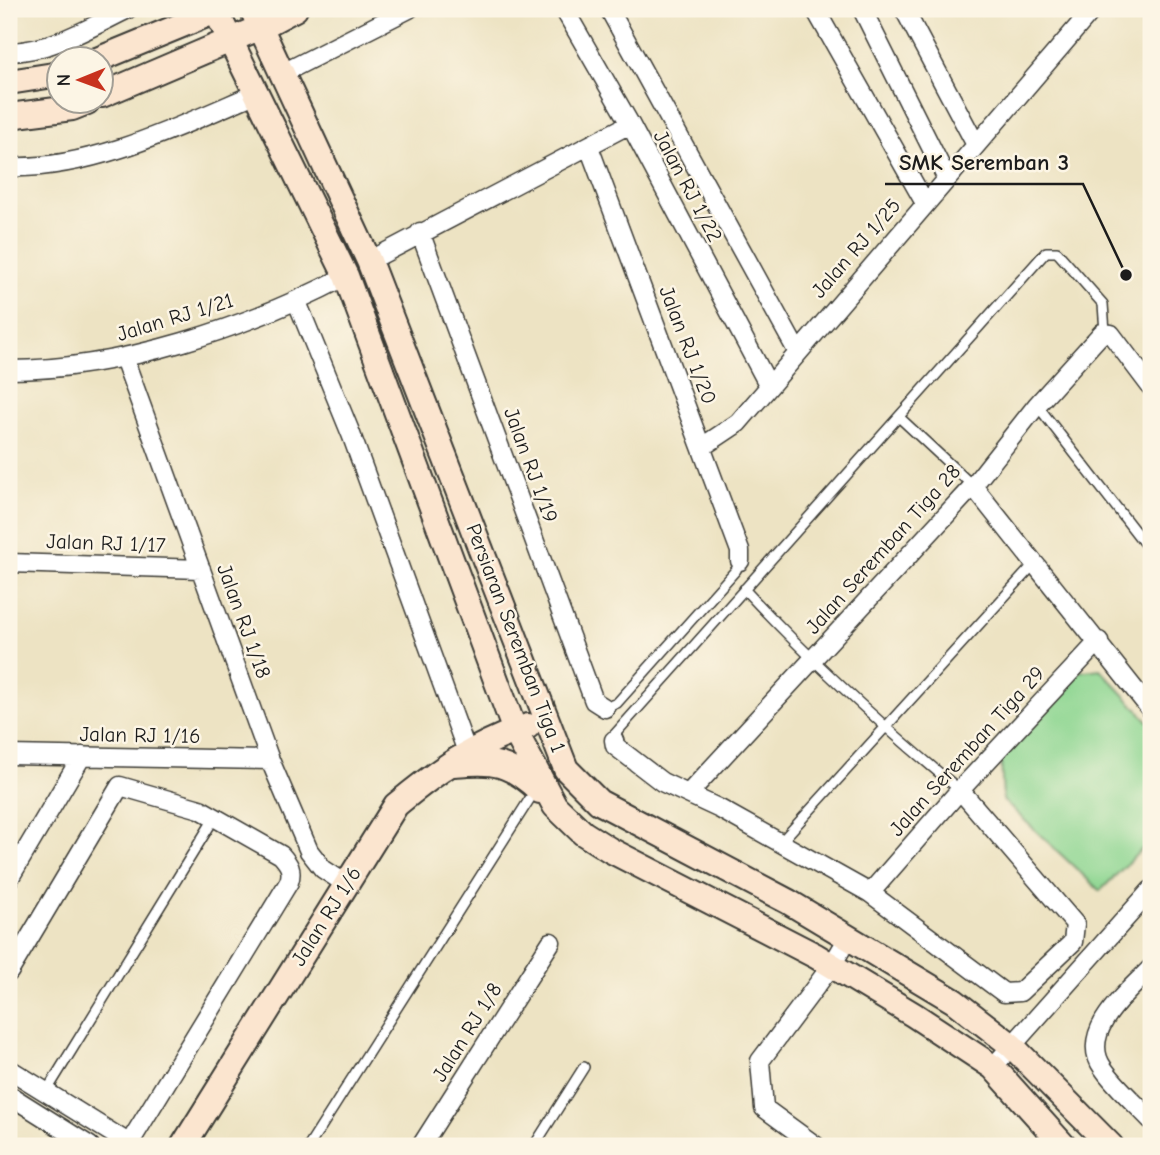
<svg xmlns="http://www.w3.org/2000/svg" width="1160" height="1155" viewBox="0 0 1160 1155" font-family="'Comic Neue',sans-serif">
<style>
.green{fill:#8dd691;stroke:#547956;stroke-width:2}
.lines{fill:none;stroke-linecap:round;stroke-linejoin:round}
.lane-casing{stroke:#3b3a35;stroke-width:12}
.street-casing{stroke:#3b3a35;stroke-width:21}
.secondary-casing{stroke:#3b3a35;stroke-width:28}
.lane{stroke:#fff;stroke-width:9}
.street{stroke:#fff;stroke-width:18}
.secondary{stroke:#fbe5cf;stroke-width:24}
.labels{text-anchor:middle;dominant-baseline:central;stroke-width:5;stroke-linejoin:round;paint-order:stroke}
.street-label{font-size:21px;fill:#1c1c1c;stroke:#fcf5e5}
.leader{fill:none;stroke:#1c1c1c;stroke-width:2.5}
.callout-dot{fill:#1c1c1c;stroke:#fcf5e5;stroke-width:2.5}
.callout-label{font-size:23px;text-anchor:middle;font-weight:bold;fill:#1c1c1c;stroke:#fcf5e5;stroke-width:5;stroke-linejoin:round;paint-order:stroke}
</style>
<rect width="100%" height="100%" fill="#fcf5e5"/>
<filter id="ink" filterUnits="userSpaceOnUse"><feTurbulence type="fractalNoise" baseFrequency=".0143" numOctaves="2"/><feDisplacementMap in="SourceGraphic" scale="14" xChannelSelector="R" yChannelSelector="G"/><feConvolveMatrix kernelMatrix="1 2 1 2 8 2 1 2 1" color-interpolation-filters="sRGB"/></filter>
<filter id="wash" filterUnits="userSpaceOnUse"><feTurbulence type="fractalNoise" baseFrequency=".00686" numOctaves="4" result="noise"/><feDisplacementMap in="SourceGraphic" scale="28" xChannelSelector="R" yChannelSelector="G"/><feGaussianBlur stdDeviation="1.57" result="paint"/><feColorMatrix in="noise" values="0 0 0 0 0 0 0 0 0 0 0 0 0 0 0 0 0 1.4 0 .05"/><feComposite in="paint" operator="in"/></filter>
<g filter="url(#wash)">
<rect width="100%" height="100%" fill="#ede3c3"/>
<path class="green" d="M1100 669 1151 724V840L1100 891 1003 800 1001 758 1076 672Z"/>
</g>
<g filter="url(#ink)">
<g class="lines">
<g class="lane-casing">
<path id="lane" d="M1037 405 1151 552
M900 418 973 486
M744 589C812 662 883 727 960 790
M605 708 617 703 736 570 740 561
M614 740 615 734 1046 252H1057L1103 304 1105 332
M780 843 1035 563
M46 1092 215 817
M309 1146 536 789
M534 1146 584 1067"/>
</g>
<g class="street-casing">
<path id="street" d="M564 9 630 124 769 386
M609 9 797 351
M815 9 925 203
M862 9 946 177
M904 9 975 143
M9 52C52 51 91 27 128 9
M283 73 409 9
M589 147 740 551V561
M9 167C92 170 182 125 257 93
M420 232 594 701 605 708
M369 261 630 124
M297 302 351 434 467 752
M124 358 270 760 309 851 323 869 346 884
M9 370C119 370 250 327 346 276
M702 447 738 423 1093 9
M973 486 1151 710
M9 563 201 569
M614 740 615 746 662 782 720 809 870 893 1004 993 1020 992 1073 942 1075 924 960 790
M9 755 270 760
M689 793 973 486 1037 405 1102 333 1111 334 1151 387
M9 879 82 756
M870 893 960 790 1099 641
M1151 968C1129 991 1077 1032 1103 1068 1116 1087 1135 1103 1151 1120
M9 972 120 786 200 809 281 855C289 864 293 870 289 882L129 1144
M993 1067 1151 890
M9 1069 133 1146
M9 1095 90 1146
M421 1146 551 942
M816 1146 764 1108 760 1061 832 965 848 938"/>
</g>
<g class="secondary-casing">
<path id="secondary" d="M252 9 369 261 566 769 599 802 789 902 954 1001 1011 1045 1111 1146
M216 11 346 276 515 731 555 806 583 833 610 850 816 956 914 1015 993 1067 1064 1146
M97 60 221 9
M9 82 60 74
M102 95 261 27 295 9
M9 116 72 108 87 102
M453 764C495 761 508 761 540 791
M183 1146 396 805C441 768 472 746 528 726"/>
</g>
<use href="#lane" class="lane"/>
<use href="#street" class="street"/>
<use href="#secondary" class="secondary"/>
</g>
</g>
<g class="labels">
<g class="street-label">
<text transform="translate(688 186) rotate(62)">Jalan RJ 1/22</text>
<text transform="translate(856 248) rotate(-49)">Jalan RJ 1/25</text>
<text transform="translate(175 317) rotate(-17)">Jalan RJ 1/21</text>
<text transform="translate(688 345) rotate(69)">Jalan RJ 1/20</text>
<text transform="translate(531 465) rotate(70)">Jalan RJ 1/19</text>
<text transform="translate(106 543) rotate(2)">Jalan RJ 1/17</text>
<text transform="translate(883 549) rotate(-48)">Jalan Seremban Tiga 28</text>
<text transform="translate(244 621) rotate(70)">Jalan RJ 1/18</text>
<text transform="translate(516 638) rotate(69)">Persiaran Seremban Tiga 1</text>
<text transform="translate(140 735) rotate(1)">Jalan RJ 1/16</text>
<text transform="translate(967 751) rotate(-48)">Jalan Seremban Tiga 29</text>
<text transform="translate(326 916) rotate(-58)">Jalan RJ 1/6</text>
<text transform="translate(467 1032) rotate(-58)">Jalan RJ 1/8</text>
</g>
</g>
<path class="leader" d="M1126 275L1083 184H885"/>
<circle class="callout-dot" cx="1126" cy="275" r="7"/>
<g class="callout-label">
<text x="984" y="170">SMK Seremban 3</text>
</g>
<rect width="1160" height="1155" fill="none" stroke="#fcf5e5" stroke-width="35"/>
<g transform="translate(80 80) rotate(269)"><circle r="33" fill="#fcf5e5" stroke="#a29e95" stroke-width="2"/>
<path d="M0-5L12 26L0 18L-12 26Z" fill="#c8321e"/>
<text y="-10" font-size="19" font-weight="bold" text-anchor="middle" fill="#1c1c1c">N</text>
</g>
</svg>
